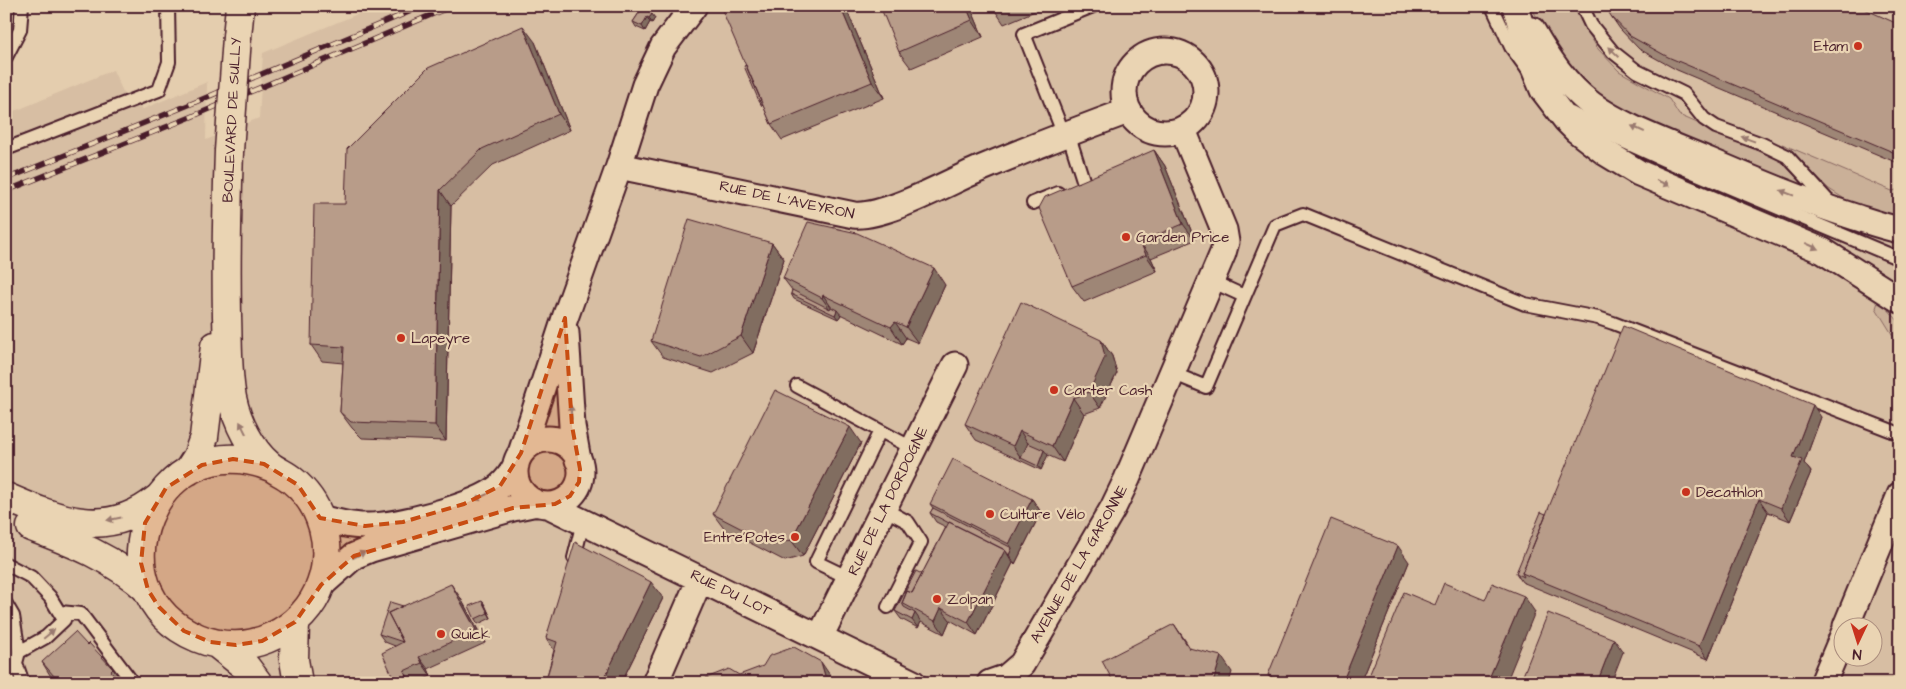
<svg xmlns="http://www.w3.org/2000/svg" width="1906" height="689" viewBox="0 0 1906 689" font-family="'Architects Daughter',sans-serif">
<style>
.built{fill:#d7bea3;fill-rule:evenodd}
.green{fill:#cab098;stroke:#8a6862}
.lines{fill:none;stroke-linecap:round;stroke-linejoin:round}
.service-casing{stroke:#4a1f2b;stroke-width:16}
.minor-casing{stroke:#4a1f2b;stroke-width:29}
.tertiary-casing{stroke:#4a1f2b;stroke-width:31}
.primary-casing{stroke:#4a1f2b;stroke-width:31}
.service{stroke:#ead4b3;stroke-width:12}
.minor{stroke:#ead4b3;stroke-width:25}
.tertiary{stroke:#ead4b3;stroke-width:28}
.primary{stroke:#ead4b3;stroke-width:28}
.rail-casing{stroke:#4a1f2b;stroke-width:5.5}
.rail{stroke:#ead4b3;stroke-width:4;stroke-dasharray:11;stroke-linecap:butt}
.primary-bridge-casing{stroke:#4a1f2b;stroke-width:31;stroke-linecap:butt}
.primary-bridge{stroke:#ead4b3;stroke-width:28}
.wall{fill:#9e8676;stroke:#4a1f2b}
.shaded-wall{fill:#816d60;stroke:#4a1f2b}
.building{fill:#b89c89;stroke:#4a1f2b}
.oneway{fill:#9a7a6f}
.marked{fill:#c84d12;fill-opacity:0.2;stroke:#c84d12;stroke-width:4;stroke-dasharray:10 6;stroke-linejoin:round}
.poi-dot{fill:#c8321e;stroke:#ead4b3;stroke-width:2}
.labels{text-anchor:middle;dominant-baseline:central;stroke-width:4.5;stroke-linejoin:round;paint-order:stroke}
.poi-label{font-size:15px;fill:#4a1f2b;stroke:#ead4b3;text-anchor:start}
.street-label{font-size:15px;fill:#4a1f2b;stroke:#ead4b3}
</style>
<rect width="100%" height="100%" fill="#e4cdae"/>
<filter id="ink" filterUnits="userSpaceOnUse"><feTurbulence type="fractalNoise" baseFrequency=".02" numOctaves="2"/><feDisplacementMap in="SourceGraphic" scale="10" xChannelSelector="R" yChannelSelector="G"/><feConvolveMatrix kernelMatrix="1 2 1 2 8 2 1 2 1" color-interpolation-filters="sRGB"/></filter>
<g filter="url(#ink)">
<path class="built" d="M377 6H1900V683H6V113L20 109 113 70 123 92 143 109 207 82 206 140 259 118 263 53ZM1844 626H1874V656H1844Z"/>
<path class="green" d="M1531 6H1575L1581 21 1598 49 1619 71 1669 99 1679 115 1779 159 1816 198 1672 138 1586 91 1546 35Z
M1782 144 1892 191 1900 189V211L1893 220 1857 207 1829 189Z
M1879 299 1900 323V347L1876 308Z"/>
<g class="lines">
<g class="service-casing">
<path id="service" d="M1492 6 1511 47 1527 69
M1582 6 1591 25 1613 52 1637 71 1684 94 1704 119 1716 127 1762 144 1787 156 1832 205
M6 57 20 30 22 6
M1571 113 1620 140 1664 160 1900 259
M1068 133 1084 183
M1064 135 1024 34 1093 6
M6 149 159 90 169 62 168 6
M1033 203 1058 193
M1211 281 1244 296
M1172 373 1206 387 1275 225 1303 214 1525 304 1598 318 1613 323 1900 434
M797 386 914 449
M884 509 908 522 921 542 888 607
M574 558 583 522
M6 564 31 577 50 597 64 620 46 637 19 652 13 616 6 604
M849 578 816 562 880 431
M60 612 81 614 133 683
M19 652 16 663 23 683"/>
</g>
<g class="minor-casing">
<path id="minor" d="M1515 6 1533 66 1543 90 1566 120 1576 130 1606 153 1639 173 1823 251 1900 300
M1532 30C1548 58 1565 84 1591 104 1623 128 1673 145 1710 161 1757 181 1804 201 1852 216 1868 221 1884 227 1900 230
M1124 92a41 41 0 1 1 82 0a41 41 0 1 1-82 0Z
M619 166 645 85 663 47 694 6
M566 333 572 426 578 460
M515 472a33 33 0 1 1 66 0a33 33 0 1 1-66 0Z
M521 453 565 318 619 166 854 215C886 218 950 181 982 168 1030 148 1079 129 1128 111
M548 505 913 683
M320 518C335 522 350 526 365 526 395 527 478 506 500 486 507 480 512 473 516 465
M321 585 354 556 371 549 513 508 537 503
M1846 626 1900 495
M820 637 955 365
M655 683 700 579
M990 683 1007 677 1022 664 1113 508 1127 479 1223 253 1226 242 1224 230 1183 130
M1823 683 1844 633"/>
</g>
<g class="tertiary-casing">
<path id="tertiary" d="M6 497C59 520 107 540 157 499
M31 527C74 543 113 558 148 590"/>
</g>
<g class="primary-casing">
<path id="primary" d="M237 37 240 6
M229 151C227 206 226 261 227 316 228 343 227 372 232 398 237 422 251 450 269 465 276 471 285 474 292 480 323 505 334 547 321 584 313 607 295 626 273 636 249 648 222 648 198 638 86 591 154 420 271 467
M188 471 197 457 204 437 215 346
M295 622 294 660 298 683
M217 644 246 667 258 683"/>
</g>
<use href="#service" class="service"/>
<use href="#minor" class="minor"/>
<use href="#tertiary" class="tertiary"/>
<use href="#primary" class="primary"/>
<g class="rail-casing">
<path id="rail" d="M6 179 186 106 423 6
M6 191 191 117 452 6"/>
</g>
<use href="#rail" class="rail"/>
<g class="primary-bridge-casing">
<path id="primary-bridge" d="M229 151 237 37"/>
</g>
<use href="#primary-bridge" class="primary-bridge"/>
</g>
<path class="wall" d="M845 6 884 98 782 140 771 124 763 105 762 106 759 101Z
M970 6 983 37 911 68 899 52Z
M992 6H1047L1004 24Z
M643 7 655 18 652 23 650 22 645 31 636 27 633 22Z
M1611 16 1900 25V164L1677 70 1639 49 1620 29Z
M535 42 570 130 493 165 451 206 446 441 362 438 352 428 340 412 343 363 322 361 311 345 345 204Z
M1154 150 1165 166 1195 240 1151 258 1157 271 1084 302 1072 286Z
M772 243 784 259 753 353 713 373 663 357 651 341Z
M783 278 945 285 918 343 906 338 902 344 840 314 841 315 838 319 794 299 791 294 792 290Z
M1101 340 1112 356 1117 373 1100 408 1084 414 1063 462 1047 455 1041 470 976 440 965 424Z
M1821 417 1804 463 1811 472 1790 521 1768 512 1708 659 1522 582 1516 573 1546 514Z
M861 443 803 556 785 561 725 530 713 514Z
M1032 499 1041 512 1015 564 1013 563 977 635 950 620 944 634 921 622 918 628 901 619 895 611 922 574 946 527 936 522 930 513 933 508 930 504Z
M1409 562 1360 683H1273L1268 675Z
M460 597 485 643 428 669 431 676 416 683H389L393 677 395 646 385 642 379 634 403 606Z
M663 598 621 683H545L554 650 546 638Z
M482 601 485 605 491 618 478 624 475 619Z
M87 645 113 669 122 682 58 683 50 675 42 662Z"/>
<path class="shaded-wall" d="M840 6H845L884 98 872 82Z
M966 6H970L983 37 972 20Z
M652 14 655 18 652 23 649 18Z
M647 17 650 22 645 31 642 26Z
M523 26 535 42 570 130 559 114Z
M1154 150 1165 166 1195 240 1183 224Z
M440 190 451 206 446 441 435 425Z
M1140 242 1151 258 1157 271 1146 255Z
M772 243 784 259 753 353 741 336Z
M934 268 945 285 918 343 906 327Z
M823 295 834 311 833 314 822 298Z
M837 310 841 315 838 319 835 315Z
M895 322 906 338 902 344 891 327Z
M1101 340 1112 356 1117 373 1100 408 1089 392Z
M1073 398 1084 414 1063 462 1052 446Z
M1813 405 1821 417 1804 463 1811 472 1790 521 1781 508 1793 457Z
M850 427 861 443 803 556 791 540Z
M1020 431 1031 448 1021 458 1013 446Z
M1044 450 1048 455 1041 470 1038 466Z
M1032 499 1041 512 1015 564 1009 555 1012 548 1009 544Z
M1759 499 1768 512 1708 659 1699 646Z
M1398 546 1409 562 1360 683H1342Z
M1005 550 1013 563 977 635 968 622Z
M651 582 663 598 621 683H602Z
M451 584 460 597 485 643 476 630Z
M1524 596 1535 612 1506 683H1487Z
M482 601 485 605 491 618 488 613Z
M941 608 950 620 944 634 935 621Z
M915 613 921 622 918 628 912 620Z
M1174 624 1185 640 1200 664 1189 648Z
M1614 639 1623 652 1611 683H1597Z
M1221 656 1232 672 1229 683H1213Z
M419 657 428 669 431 676 422 663Z
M821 662 832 678 834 683H827Z
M404 671 412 683H410Z"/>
<path class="building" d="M730 6H840L872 82 771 124 722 10Z
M880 6H966L972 20 899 52Z
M1605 6H1858L1900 25V155L1668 57 1630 36 1611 16Z
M643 7 652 14 649 18 647 17 642 26 633 22Z
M523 26 559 114 482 149 440 190 435 425 351 422 340 412 344 347 311 345 314 204H345L347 149 428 68Z
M746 65 761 100 759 101 744 66Z
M1154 150 1183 224 1140 242 1146 255 1072 286 1039 208 1045 197Z
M689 219 772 243 741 336 701 357 651 341Z
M808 222 857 233 934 268 906 327 895 322 891 327 823 295 822 298 783 278Z
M792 290 830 309 831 307 837 310 835 315 791 294Z
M1021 302 1101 340 1105 357 1089 392 1073 398 1052 446 1020 431 1013 446 965 424Z
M1623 326 1813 405 1793 457 1802 460 1781 508 1759 499 1699 646 1522 573Z
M775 390 850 427 791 540 773 545 713 514Z
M1028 443 1044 450 1038 466 1021 458Z
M953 459 1032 499 1009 544 930 504Z
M933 508 1012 548 1009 555 1005 550 949 522V523L930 513Z
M1541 512 1546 514 1522 573 1524 577 1516 573Z
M1331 519 1398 546 1342 683H1285L1268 675Z
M949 522 1005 550 968 622 941 608 935 621 902 603 907 591 912 593Z
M575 542 651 582 602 683H545L557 642 546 638Z
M916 571 922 574 912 593 907 591 902 603 904 607 915 613 912 620 895 611Z
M1444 583 1485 600 1492 583 1524 596 1487 683H1366L1404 592 1435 605Z
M451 584 476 630 419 657 422 663 404 671 410 683H389L387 679 393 677 382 653 403 642 388 613Z
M482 601 488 613 475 619 469 606Z
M390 602 403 606 388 613 403 642 379 634Z
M1548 613 1614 639 1597 683H1520Z
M1174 624 1189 648 1221 656 1213 683H1114L1102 661Z
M75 632 87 645 89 643 113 669 111 671 121 683H60L42 662Z
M794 647 821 662 827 683H704L706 678 729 669 739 675 763 666 769 656Z"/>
<defs><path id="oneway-solid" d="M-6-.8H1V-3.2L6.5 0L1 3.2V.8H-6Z" transform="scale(1.25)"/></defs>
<g class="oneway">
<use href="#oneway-solid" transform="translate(1614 52) rotate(-136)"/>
<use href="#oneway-solid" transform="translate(1638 129) rotate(-155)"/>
<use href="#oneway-solid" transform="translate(1748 139) rotate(-160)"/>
<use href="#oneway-solid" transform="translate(1663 183) rotate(23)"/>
<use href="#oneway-solid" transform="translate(1787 193) rotate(-159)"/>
<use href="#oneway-solid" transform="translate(1812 246) rotate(25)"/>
<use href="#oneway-solid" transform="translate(571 412) rotate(-94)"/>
<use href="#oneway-solid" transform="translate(243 428) rotate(-117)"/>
<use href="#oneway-solid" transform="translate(481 497) rotate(155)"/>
<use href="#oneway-solid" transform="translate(114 519) rotate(169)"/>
<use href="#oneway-solid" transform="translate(359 555) rotate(-27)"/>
<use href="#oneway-solid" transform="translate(49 634) rotate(-40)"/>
</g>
</g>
<path class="marked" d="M565 318 572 426 580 469 579 482 570 496 555 504 513 508 354 556 321 585 295 622 262 641 236 645 210 642 184 631 159 607 148 590 141 563 145 523 166 488 202 465 233 459 264 464 298 485 320 518 365 526 403 522 464 504 500 486 521 453Z"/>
<g class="poi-dot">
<circle cx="1858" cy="46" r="5"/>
<circle cx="1126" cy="237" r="5"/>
<circle cx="401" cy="338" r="5"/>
<circle cx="1054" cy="390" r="5"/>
<circle cx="1686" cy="492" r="5"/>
<circle cx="990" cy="514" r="5"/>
<circle cx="795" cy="537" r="5"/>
<circle cx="937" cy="599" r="5"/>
<circle cx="441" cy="634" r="5"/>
</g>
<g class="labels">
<g class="poi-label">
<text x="1848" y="46" text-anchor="end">Etam</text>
<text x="1136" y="237">Garden Price</text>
<text x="411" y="338">Lapeyre</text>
<text x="1064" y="390">Carter Cash</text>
<text x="1696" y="492">Decathlon</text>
<text x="1000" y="514">Culture Vélo</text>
<text x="785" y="537" text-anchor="end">Entre'Potes</text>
<text x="947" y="599">Zolpan</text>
<text x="451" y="634">Quick</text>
</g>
<g class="street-label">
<text transform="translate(232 120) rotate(-87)">BOULEVARD DE SULLY</text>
<text transform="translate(787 200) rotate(12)">RUE DE L'AVEYRON</text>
<text transform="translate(888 501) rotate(-64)">RUE DE LA DORDOGNE</text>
<text transform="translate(1079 564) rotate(-60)">AVENUE DE LA GARONNE</text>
<text transform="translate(731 593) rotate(26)">RUE DU LOT</text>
</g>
</g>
<rect width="1906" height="689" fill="none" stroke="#ead4b3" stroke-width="25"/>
<rect x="12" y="12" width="1881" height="664" fill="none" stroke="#4a1f2b" stroke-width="2" filter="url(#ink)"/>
<g transform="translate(1858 642) rotate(184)"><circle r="24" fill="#ead4b3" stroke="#aa8c7d"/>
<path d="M0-4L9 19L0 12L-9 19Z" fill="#c8321e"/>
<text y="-8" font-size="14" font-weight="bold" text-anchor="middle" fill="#4a1f2b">N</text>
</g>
</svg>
